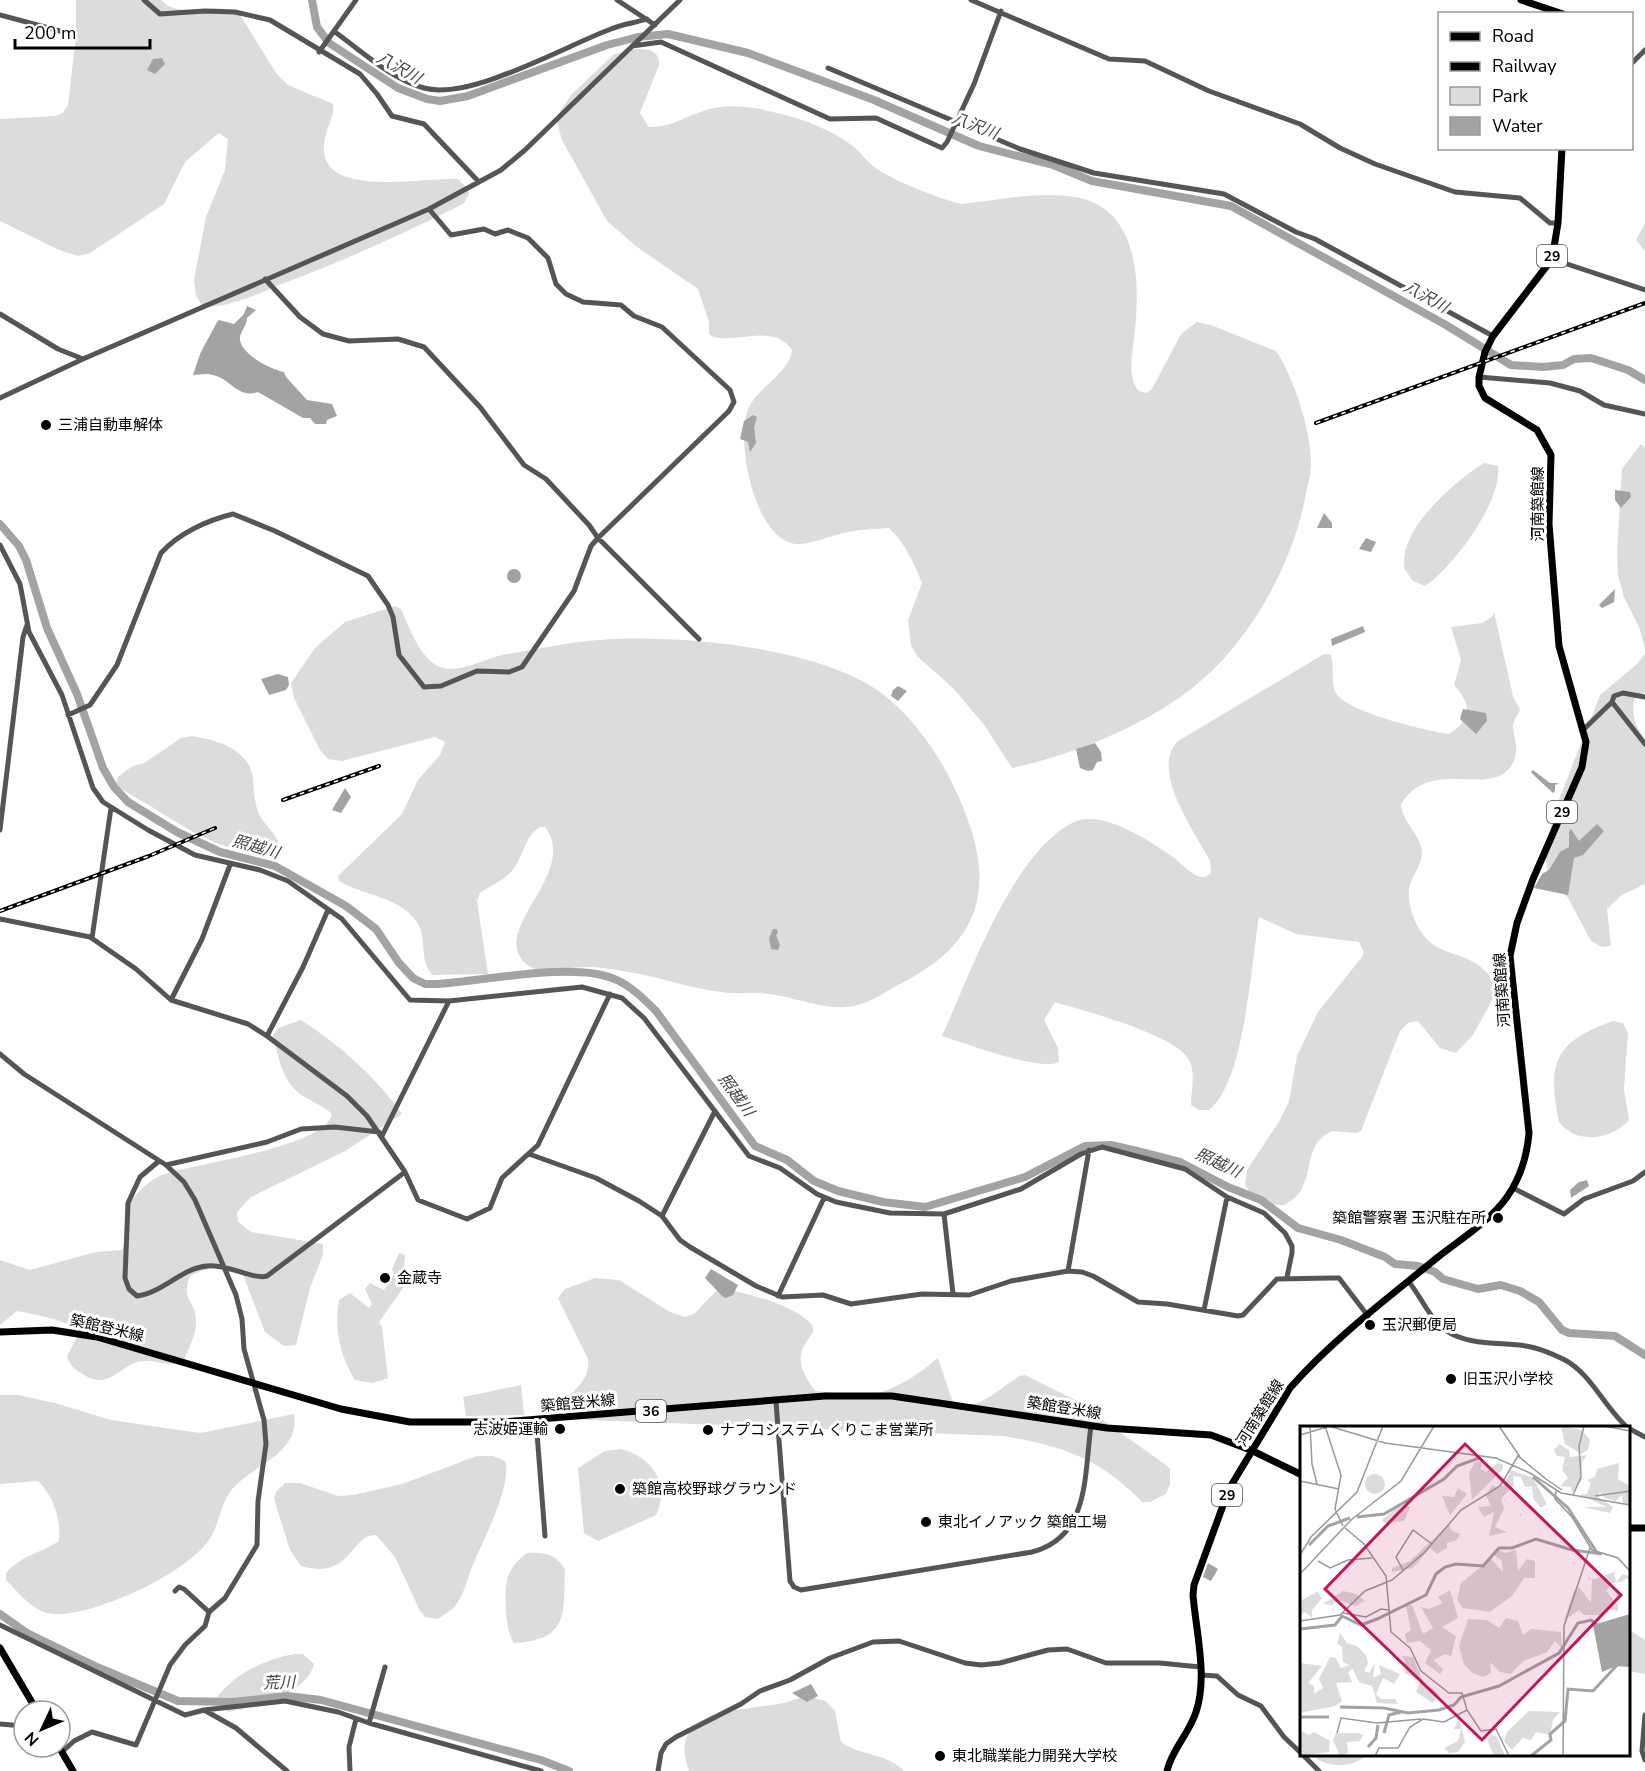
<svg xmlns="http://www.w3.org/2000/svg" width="1645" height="1771" viewBox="0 0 1645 1771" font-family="'Nunito Sans','Noto Sans JP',sans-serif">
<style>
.green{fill:#dcdcdc}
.water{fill:#a3a3a3}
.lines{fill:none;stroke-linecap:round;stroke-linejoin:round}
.river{stroke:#a3a3a3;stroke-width:8}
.minor{stroke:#555;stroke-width:5}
.major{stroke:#000;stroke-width:7}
.rail-casing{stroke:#000;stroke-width:4}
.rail{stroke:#fff;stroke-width:1.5;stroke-dasharray:4.5;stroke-linecap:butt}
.poi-dot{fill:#000;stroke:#fff;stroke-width:2}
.labels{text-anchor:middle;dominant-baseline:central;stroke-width:6;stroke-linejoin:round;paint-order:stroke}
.shield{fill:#fff;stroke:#4c4c4c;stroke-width:1.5}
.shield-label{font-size:14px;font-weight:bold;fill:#000}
.poi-label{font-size:15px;fill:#000;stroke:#fff;text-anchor:start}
.street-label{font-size:15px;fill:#000;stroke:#fff}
.water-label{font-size:16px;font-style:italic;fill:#444;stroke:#fff}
.inset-river{fill:none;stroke:#a3a3a3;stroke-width:3}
.inset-road{fill:none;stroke:#999;stroke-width:1.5}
.view{fill:#c2185b;fill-opacity:0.15;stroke:#c2185b;stroke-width:3}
.inset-edge{fill:none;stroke:#000;stroke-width:3}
</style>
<rect width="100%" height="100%" fill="#fff"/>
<path class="green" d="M76 0H161C181 21 215 0 239 13L276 73 288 85 333 104C335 120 322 132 324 152 328 198 428 177 458 179L468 189 469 194 464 203 455 208C398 236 341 262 282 284 257 294 231 307 203 307L196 296 194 280 206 217 225 170 228 139 219 133 185 162 164 204 90 253 78 256 59 250 0 221V119L55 116 63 113 68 105 76 36Z
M629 49C643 49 660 47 659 65L640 113 649 127C670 128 686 116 706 110 735 101 768 110 796 118 814 123 839 135 854 147 862 154 868 163 877 169 895 181 941 200 962 204 999 200 1043 190 1080 198 1142 212 1140 291 1134 338 1132 355 1127 378 1139 391L1147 393 1152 389 1181 334 1197 322 1211 325 1276 351C1294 378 1311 431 1311 463 1311 475 1307 487 1305 499 1290 571 1246 648 1187 692 1137 729 1072 755 1012 768L985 726 953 688 917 656 911 645 908 620 922 583C914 563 905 543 889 528 876 529 862 529 848 532 832 535 811 545 795 544 754 539 734 438 749 407 759 386 789 374 792 350 774 323 739 343 713 337L709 334V322L698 289 637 247 607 221 562 140 557 122 559 113 572 94 613 55Z
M1645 223V251L1636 240Z
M1641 444 1645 448V648L1639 627 1624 597 1618 575 1617 552 1622 469Z
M1484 463 1498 466C1503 500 1453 568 1425 586L1413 581 1405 570C1396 531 1454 482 1484 463Z
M395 606 401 609C409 627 420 659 440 667 458 674 484 659 502 655 523 651 544 648 565 644 645 629 826 643 889 699 926 731 953 777 969 823 996 901 970 949 898 985 882 994 865 1006 846 1007 823 1009 799 999 776 995 758 991 738 995 720 992 687 988 655 975 622 971 611 969 598 967 587 967 568 967 540 977 525 963 489 928 580 873 545 827H541C527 832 523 855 515 867 506 880 492 884 480 893L477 901 488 974 433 975C418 961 428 939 417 922 399 896 364 896 339 881L338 876 402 814 418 780 440 755 445 742 435 737 342 761 328 759 320 750 294 698 291 683 315 648 345 622Z
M1494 612 1513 696 1520 710C1518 714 1513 722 1513 726 1514 742 1521 751 1511 766 1491 798 1428 756 1401 805 1403 823 1420 834 1422 851 1423 862 1413 875 1410 885 1405 900 1415 926 1425 937 1445 961 1478 948 1498 989L1473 1035 1456 1053 1440 1048 1418 1021 1408 1023 1400 1031 1361 1131 1357 1133 1332 1131C1306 1143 1313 1167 1302 1188 1299 1196 1291 1200 1285 1205H1275L1250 1194 1245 1184 1247 1170 1280 1120 1289 1101 1297 1056 1318 1012 1362 957 1364 952 1359 942 1296 934 1259 917C1251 964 1245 1082 1209 1110H1199L1191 1105C1191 1092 1196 1072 1189 1060 1175 1034 1084 1011 1055 1002L1044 1020 1058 1048 1059 1062C1042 1072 964 1043 942 1036 969 977 1013 851 1074 822 1102 809 1150 841 1173 857 1181 863 1193 877 1203 877 1207 877 1209 874 1211 873L1210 861C1195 832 1149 770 1178 741L1324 654H1330C1335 666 1331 680 1335 691 1343 712 1428 731 1449 734 1472 719 1472 705 1454 685L1461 660 1451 627 1482 623 1493 616Z
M1645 654V692L1635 698C1630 715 1636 725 1645 740V884L1622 895 1607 909 1611 946 1602 947 1591 941 1568 898 1547 870 1545 849 1556 807 1600 695 1637 664Z
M192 736C217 740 250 749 253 779 254 792 254 804 260 816 266 827 278 835 280 847L278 851C233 860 187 829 152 807 139 799 127 794 116 784L118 777 131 767 144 763 181 738Z
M301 1020C340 1045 375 1076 402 1114L345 1151 251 1197 237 1212 238 1222 251 1232 323 1244V1255L310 1288 296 1345 284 1346 265 1332 243 1275C225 1266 208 1266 190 1276 180 1301 196 1300 196 1321 197 1333 189 1347 185 1358 173 1370 160 1360 145 1361 120 1361 111 1394 81 1373 74 1369 69 1364 67 1356L78 1335C75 1320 31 1314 17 1311L0 1325V1260L30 1270 96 1252 122 1250 130 1234 125 1221V1209C134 1196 147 1181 162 1175 191 1164 327 1147 332 1114 321 1104 311 1102 300 1094 282 1080 278 1056 273 1035L278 1028Z
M1613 1021 1623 1023 1628 1033 1624 1089 1629 1120C1612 1140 1576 1145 1559 1122 1547 1063 1554 1042 1613 1021Z
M399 1253 405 1255 404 1267 408 1272 406 1284 379 1322 382 1327 388 1378 373 1383 355 1380C340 1356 334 1329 339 1300L350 1293 369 1308 372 1304 365 1289 370 1283 384 1290 394 1274 392 1269Z
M595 1278 619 1280 670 1312 685 1317 694 1314 718 1289C741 1290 800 1307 813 1326 814 1335 810 1336 806 1342 794 1361 804 1375 815 1391 831 1392 851 1397 867 1395 891 1393 921 1373 938 1358L952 1400C970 1418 1003 1386 1019 1376L1025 1375 1073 1399 1166 1465 1170 1469V1484L1166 1494 1150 1502H1142C1100 1458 1061 1446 1003 1436L564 1419 559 1416 557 1410C568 1392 591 1384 588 1359L558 1298 565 1289Z
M521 1385 524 1415 466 1416 463 1397Z
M0 1395H18L55 1403 111 1420 200 1433 294 1414C300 1453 255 1464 234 1487 220 1502 220 1524 209 1540 186 1574 93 1617 53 1614 34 1613 18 1592 6 1580V1573C20 1556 41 1553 59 1541 61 1519 54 1497 38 1481L0 1484Z
M621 1449C652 1457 671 1484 656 1515L598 1541 584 1533 578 1468 605 1451Z
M477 1456H493L505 1461C513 1483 483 1541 474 1562 468 1576 465 1593 456 1605 451 1611 444 1615 437 1619L425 1617 420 1611 395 1557 376 1535C350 1534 352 1581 301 1566L290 1550 274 1499 276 1492 285 1483H300L338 1496 353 1495 402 1484Z
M527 1553C544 1552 557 1554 565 1570 563 1613 570 1640 514 1643 505 1632 503 1587 509 1574 512 1566 520 1558 527 1553Z
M1628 1629 1645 1640V1674L1629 1671Z
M294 1654H303L314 1664C307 1694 255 1707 228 1712L215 1700C233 1674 263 1660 294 1654Z
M805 1696 826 1701 835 1711 841 1742C860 1756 887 1753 904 1771H689C666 1709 738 1711 778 1704 787 1703 796 1699 805 1696Z
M1312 1755H1367C1353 1768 1327 1769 1312 1755Z"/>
<path class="water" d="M162 58 165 64 155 74 147 70 153 59Z
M247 306 256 310 247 318C247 327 239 332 240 340 242 355 272 370 284 372L286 377 307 400 332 404 337 416 327 420 326 424H315L310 418H303L258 392C238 399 231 379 213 375 207 373 199 375 193 375L200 354 217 322 219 320 234 324 244 314Z
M753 415 757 417 754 427 756 443 750 452 748 442 740 439 744 421Z
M1615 490 1630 492 1631 497 1621 508 1615 500Z
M1324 513 1332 523V528H1317Z
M1366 538 1376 542 1371 552 1359 549Z
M507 576a7 7 0 1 1 14 0a7 7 0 1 1-14 0Z
M1615 589 1614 602 1602 608 1599 605Z
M1363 626 1365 632 1332 646 1331 639Z
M278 674 288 677 289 685 286 690 269 695 261 679Z
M898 686 907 691 898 701 891 696 893 690Z
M1463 709 1486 713 1487 721 1476 734 1460 719Z
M1095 743 1101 752 1102 761 1097 762 1093 770 1088 771 1080 768 1076 749Z
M1533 770 1550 783H1559L1555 785V791L1553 793C1549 789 1533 775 1531 772Z
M345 788 351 797 341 813 332 810Z
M1597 824 1604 831 1583 855 1574 858 1568 895 1534 888 1542 874 1549 870 1560 852 1569 847V832L1571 829 1579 841Z
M773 929H777L778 933 776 935 780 945 778 950 771 949 769 938Z
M1587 1180 1589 1186 1571 1198 1570 1190 1579 1182Z
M711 1269 738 1285 733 1295 726 1298 722 1296 705 1278Z
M1208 1563 1218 1569 1211 1581 1203 1577Z
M811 1684 818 1696 807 1702 792 1693Z"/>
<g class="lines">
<path class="river" d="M312 0 317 27 329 43 398 88 427 99 440 101 468 96 607 45 638 37 668 34 748 53 874 100 979 146 1053 165 1092 181 1231 206 1446 325 1511 365 1543 367 1563 365 1574 359 1591 358 1628 370 1645 380
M0 524 19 546 26 560 47 628 77 694 103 768 114 787 128 802 177 832 220 852 275 866 346 906 376 929 399 963 413 978 425 984H437C484 981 571 962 612 978 629 984 644 999 656 1011L755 1146 787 1160 814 1181 838 1191 883 1202 925 1207 1025 1177 1085 1146 1111 1145 1137 1151 1180 1162 1228 1187 1261 1200 1298 1228 1341 1240 1385 1257 1395 1264 1418 1266 1435 1272 1443 1279 1478 1289 1501 1285 1520 1291 1539 1302 1562 1330 1569 1333 1615 1336 1645 1355
M0 1614 27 1633 97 1667 178 1701 233 1702 287 1696 321 1700 541 1760 569 1771"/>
<path class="minor" d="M144 0 160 14 205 11 235 12 270 20 360 74 377 94 392 116 424 124 478 181
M617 0 655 25
M971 0 1109 59 1145 61 1209 91 1300 124 1340 148 1375 164 1455 192 1520 198 1550 223H1558
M0 15 71 34
M335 32C363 52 391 79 424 88 470 101 567 45 611 29 622 24 635 23 647 19
M632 46 661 42 830 119 876 118 942 148 947 142 974 84 1001 11
M319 52 356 0
M1632 63 1645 50
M828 68 1020 149 1094 173 1224 194 1296 232 1315 239 1493 336
M1552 259 1645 290
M265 279 300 317 323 334 349 341 398 339 424 347 480 407 524 465 546 479 589 525 598 538 699 639
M0 314 58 349 83 359
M1479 377 1550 383 1580 391 1604 405 1645 414
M0 398 83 359 429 209 501 170 525 150 680 0
M0 545 20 584 29 632 62 695 93 788 103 802 148 830 195 855 260 870 288 881 342 919 410 1000 449 1001 582 987 622 998 644 1018 749 1156 780 1168 817 1194 836 1202 890 1213 944 1214 1021 1189 1081 1154 1102 1147 1185 1169 1227 1197 1264 1213 1285 1233 1292 1246V1253L1287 1277
M1612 702 1645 744
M68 715 90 705 117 665 161 553C179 533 208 520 233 514L275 531 368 576 388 605 393 617 399 655 424 687 441 686 477 671 509 672 522 667 574 591 591 546 598 538 729 411 734 402 730 390 662 327 634 316 621 305 583 302 566 294 556 284 548 258 528 238 508 230 495 234 484 229 451 235 429 209
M1584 729 1612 702 1614 696 1623 693 1645 697
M0 830 23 637 27 625
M0 919 90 937 136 969 171 1000 248 1024 267 1036 347 1096 367 1116 405 1172 418 1200 467 1219 490 1208 502 1178 538 1145 610 994
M92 938 111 808
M171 1000 202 939 230 865
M267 1036 303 967 328 910
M0 1054 24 1074 166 1165 184 1182 195 1200 236 1295 242 1319 244 1349 264 1420 266 1444 258 1501 257 1545 225 1598 209 1612 205 1626 185 1645 170 1665 136 1745 92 1732 74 1741 62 1752
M382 1136 449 1001
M529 1154 596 1178 639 1201 662 1216 680 1240 690 1247 756 1286 782 1297 823 1295 851 1304 922 1294 969 1295 1011 1281 1068 1271 1082 1272 1093 1276 1138 1302 1167 1304 1238 1316 1243 1315 1277 1279 1331 1278H1339L1368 1316
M159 1161 140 1177 128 1203 125 1278 129 1289 137 1296C162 1293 182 1268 207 1266 229 1264 253 1280 267 1276L405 1172
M166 1165 267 1142 301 1129 335 1127 379 1132
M1513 1188 1564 1214 1584 1199 1633 1181 1645 1172
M944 1214 953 1294
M662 1216 715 1111
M1068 1271 1089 1150
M1409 1282C1421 1297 1430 1319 1445 1330 1468 1346 1500 1342 1526 1346 1540 1348 1553 1354 1565 1360 1591 1374 1605 1408 1628 1428
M778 1296 824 1198
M1204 1310 1227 1197
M776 1402 790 1581 794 1587 801 1590 1032 1552C1090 1537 1084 1475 1091 1426
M536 1420 545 1536
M1628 1428 1645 1437
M175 1591 179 1587 184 1589 209 1612
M0 1625 185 1715 204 1710 285 1701 338 1712 369 1723 385 1667
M1201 1675 1217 1676 1238 1695 1261 1706 1284 1737 1302 1754
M204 1710 236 1728 287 1771
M1645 1715 1642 1751 1645 1760
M369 1723 541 1771
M0 1724 24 1726
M1302 1754 1319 1771
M350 1771 349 1747 356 1719
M658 1771 661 1753 666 1744 676 1737 741 1704 760 1691 790 1680 830 1658 873 1642 899 1641 965 1663 981 1665 1000 1663 1048 1650 1067 1649 1106 1663H1160L1200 1667"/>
<path class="major" d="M1521 0 1563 14
M0 1332 52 1330 97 1337 341 1409 410 1422H502L825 1396H892L1107 1428 1211 1435 1253 1451 1302 1475
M1628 1528H1645
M0 1648 37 1711
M59 1747 73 1771
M1167 1771C1172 1749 1189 1734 1196 1712 1208 1677 1196 1632 1193 1595L1194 1585 1229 1489 1290 1388C1333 1339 1388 1298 1438 1257 1461 1239 1490 1221 1507 1197 1521 1177 1527 1156 1529 1133L1510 956 1517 923 1533 879 1582 767 1586 742 1559 646 1549 524 1551 455 1537 430 1485 398 1479 386V377L1485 352 1493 336 1552 259 1558 223 1562 148"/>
<g class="rail-casing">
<path id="rail" d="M1316 423 1645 303
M283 800 379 766
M0 911 149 856 215 828"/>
</g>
<use href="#rail" class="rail"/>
</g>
<g class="poi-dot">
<circle cx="46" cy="425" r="6"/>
<circle cx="1498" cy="1218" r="6"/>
<circle cx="385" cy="1278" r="6"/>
<circle cx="1370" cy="1325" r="6"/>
<circle cx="1451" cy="1379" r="6"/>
<circle cx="560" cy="1429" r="6"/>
<circle cx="708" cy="1430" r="6"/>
<circle cx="620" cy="1489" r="6"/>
<circle cx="926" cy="1522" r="6"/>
<circle cx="940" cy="1756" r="6"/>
</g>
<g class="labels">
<g class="shield">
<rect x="1537" y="245" width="30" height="22" rx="4.5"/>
<rect x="1547" y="801" width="30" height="22" rx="4.5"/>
<rect x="636" y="1400" width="30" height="22" rx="4.5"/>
<rect x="1212" y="1484" width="30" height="22" rx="4.5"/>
</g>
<g class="shield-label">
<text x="1552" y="256">29</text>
<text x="1562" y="812">29</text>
<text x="651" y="1411">36</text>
<text x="1227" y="1495">29</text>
</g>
<g class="poi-label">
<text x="58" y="425">三浦自動車解体</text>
<text x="1486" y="1218" text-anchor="end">築館警察署 玉沢駐在所</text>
<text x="397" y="1278">金蔵寺</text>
<text x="1382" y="1325">玉沢郵便局</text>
<text x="1463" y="1379">旧玉沢小学校</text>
<text x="548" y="1429" text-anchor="end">志波姫運輸</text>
<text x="720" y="1430">ナプコシステム くりこま営業所</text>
<text x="632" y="1489">築館高校野球グラウンド</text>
<text x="938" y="1522">東北イノアック 築館工場</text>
<text x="952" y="1756">東北職業能力開発大学校</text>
</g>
<g class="street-label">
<text transform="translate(1538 504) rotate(-90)">河南築館線</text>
<text transform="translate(1502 990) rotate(-94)">河南築館線</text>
<text transform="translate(107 1328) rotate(13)">築館登米線</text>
<text transform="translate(578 1403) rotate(-5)">築館登米線</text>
<text transform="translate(1064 1408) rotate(9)">築館登米線</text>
<text transform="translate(1260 1413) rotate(-58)">河南築館線</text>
</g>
<g class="water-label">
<text transform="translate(399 68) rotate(29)">八沢川</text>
<text transform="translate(975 126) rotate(21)">八沢川</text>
<text transform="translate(1426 297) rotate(29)">八沢川</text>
<text transform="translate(256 847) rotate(16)">照越川</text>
<text transform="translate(736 1095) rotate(54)">照越川</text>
<text transform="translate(1218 1163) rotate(25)">照越川</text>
<text transform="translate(279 1683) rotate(-2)">荒川</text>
</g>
</g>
<g transform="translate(1300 1426)">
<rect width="330" height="330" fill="#fff"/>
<path d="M261 0 282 4 290 14 288 24 281 28 265 18ZM259 18 269 24 270 31 287 29 282 36 281 55 272 67 271 61 260 60 268 52 262 44 265 31 257 30 254 24ZM182 35 181 43 186 46 198 37 203 38V43L172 74 169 47 175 36ZM319 37 318 53 328 59 330 79 323 78 322 69 315 75 305 72 300 66 297 70 313 81 310 87 283 81H307L280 69 287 68 291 57 287 54 295 51 297 43ZM211 44 233 52 247 78 241 82 233 72 232 60 225 61 221 51 213 50 214 59 201 73 204 83 195 101 207 106 189 110 194 86 184 91 178 81 191 80 186 70 192 59 198 62 204 59ZM65 58a10 10 0 1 1 20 0a10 10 0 1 1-20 0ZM158 62 167 68 150 89 142 70 154 71ZM100 79 110 81 104 95 84 97 82 94ZM149 98 151 104 160 108 157 114 147 117V122L137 128 130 122 113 142 92 146V142L110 135ZM199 124 205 127 216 124 218 145 227 133 235 135V152H224L212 170 190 186 163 182 157 174 161 157 191 133 203 146 202 135 194 129ZM314 146 316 156 323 148 330 151V155L326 152 320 158 322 155 313 157 306 165 318 179V185L307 183 301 189H284L279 184 264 194 274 165 279 161 291 177 292 154ZM150 164 158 192 142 201 156 210 151 230 145 228 134 234 143 243 140 248 125 237 131 224 120 215 107 217 105 208 111 204 106 180 112 179 123 208 133 202 121 181 129 183 143 177 138 171ZM43 165 56 168 65 175 55 180 40 174 32 179 23 178ZM17 166 22 172 12 184V192L5 186 0 189V175ZM206 192 218 195 223 209 231 203 261 206 262 222 255 215 247 226 223 235 211 248 200 246 190 236 191 247 183 251 172 247 164 238 159 220 168 193 187 194 199 202ZM40 207 47 217 57 220 66 229 68 237 64 245 69 247 75 237 73 252 81 248 79 239 100 248 94 258 83 252 76 268 81 273H95L98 278 77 277 72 260 59 256 53 243 48 246 52 256 36 257 42 275 35 280 0 287V237L22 240 8 257 14 260V268L23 262 19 253 30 231 36 232 41 242 49 239 43 236 42 221 37 217ZM101 230 113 231 124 258 135 264 143 276 136 272 133 277 116 266 121 254 104 247 105 234ZM229 285 260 286 253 294 250 309 236 306 231 314 223 312 212 324 204 315 207 306ZM159 292 165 316 158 326 149 327 144 322 158 315 161 303H154ZM0 305 9 309 14 306 30 315 29 326 0 330ZM36 307H58L63 309 60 315 47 316 48 327 40 330 33 314ZM192 309 197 311 205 330H194L187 313Z" fill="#dcdcdc"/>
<path d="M330 188V241L316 240 302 246 293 199Z" fill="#a3a3a3"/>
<path class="inset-river" d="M233 51 268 82 296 125M57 91 84 88 144 53 157 40 179 32M9 119 28 100 50 92M0 203 35 199 42 190 61 199 77 193 126 169 136 148 145 141 156 138 183 140 199 122H212L236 113 272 124 302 128M40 281 84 282 108 287 139 284 154 279 161 271 199 260 259 227 278 197 291 194 300 201M0 291H29M84 307 89 289 101 286M68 321 76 312 78 299M231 330 251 314 250 308 265 295 268 263 293 265 319 237"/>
<path class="inset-road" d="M10 0 12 38 17 58M25 0 41 49 35 83 43 100M29 0 85 17 196 32 230 47 261 67 330 79M199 0 220 31M304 0 330 5M0 9 27 1M243 51 262 64M0 55 39 63M256 65 255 73 272 91 292 124 318 132 330 145M273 69 281 51 279 20 284 0M295 70 330 65M45 102 64 118 86 150 91 206 110 222 121 245 149 267H162L167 284 181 305 196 303 209 330M0 129 11 111 57 66 83 0M18 135 30 142 48 134 72 132M103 144 96 131 113 104 132 118M0 148 51 94 101 55 134 0M43 187 66 191 81 183 89 184M0 195 40 189 65 165 92 154 125 126 161 84 200 60 218 30 246 53M37 307 41 292 77 297 121 293M75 330 79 322H98L110 301 123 293 144 296 167 284M263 330 264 200 290 122"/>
<path class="view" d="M165 18 321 169 182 314 25 163Z"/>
<rect width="330" height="330" class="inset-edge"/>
</g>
<rect x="1438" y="12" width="195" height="138" fill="#ffffff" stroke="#999999" stroke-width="1.5"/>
<rect x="1450" y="32" width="30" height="9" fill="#000000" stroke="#999999" stroke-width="1.5"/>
<text x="1492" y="42" font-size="18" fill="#000000">Road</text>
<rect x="1450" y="62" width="30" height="9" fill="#000000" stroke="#999999" stroke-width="1.5"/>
<text x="1492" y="72" font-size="18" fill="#000000">Railway</text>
<rect x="1450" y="87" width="30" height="18" fill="#dcdcdc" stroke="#999999" stroke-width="1.5"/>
<text x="1492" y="102" font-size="18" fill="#000000">Park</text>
<rect x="1450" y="117" width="30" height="18" fill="#a3a3a3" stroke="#999999" stroke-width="1.5"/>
<text x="1492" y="132" font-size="18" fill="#000000">Water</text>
<g transform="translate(42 1729) rotate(226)"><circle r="28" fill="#ffffff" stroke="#999999" stroke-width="1.5"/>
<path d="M0-4.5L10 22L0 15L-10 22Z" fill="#000000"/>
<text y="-9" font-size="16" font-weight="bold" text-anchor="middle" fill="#000000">N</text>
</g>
<path d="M15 39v9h135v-9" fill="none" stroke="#000000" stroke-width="3"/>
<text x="24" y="39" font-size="18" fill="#000000" stroke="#ffffff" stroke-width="4.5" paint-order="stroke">200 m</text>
</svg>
